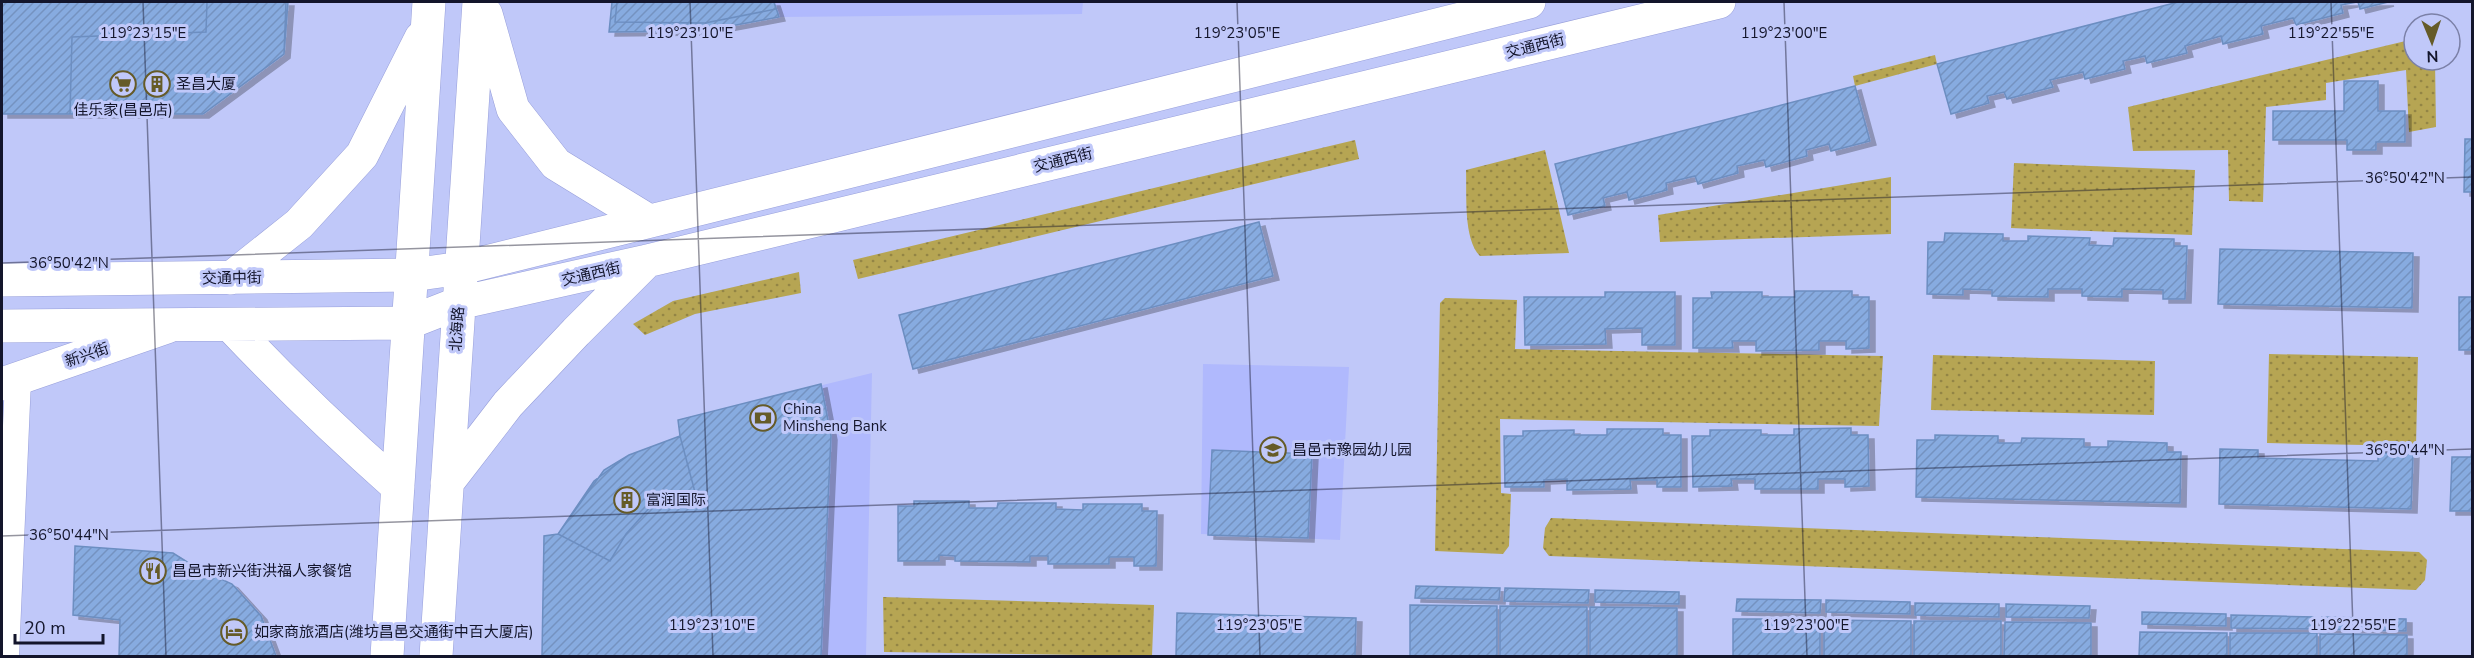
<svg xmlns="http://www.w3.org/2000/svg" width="2474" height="658" viewBox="0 0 2474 658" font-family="'Nunito Sans','Noto Sans SC',sans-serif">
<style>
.built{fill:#b0b9fd}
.garden{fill:url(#garden-dots)}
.building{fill:url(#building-hatch);stroke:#6c8ec1;stroke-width:1.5;filter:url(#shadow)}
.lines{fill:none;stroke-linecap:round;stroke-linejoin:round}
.street-casing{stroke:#979fda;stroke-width:27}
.secondary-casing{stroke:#979fda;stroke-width:34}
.primary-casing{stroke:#979fda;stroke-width:34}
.street{stroke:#fff;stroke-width:26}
.secondary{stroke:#fff;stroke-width:33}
.primary{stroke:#fff;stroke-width:33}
.ticks{fill:none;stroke:#13152b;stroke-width:1.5;stroke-opacity:0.45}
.labels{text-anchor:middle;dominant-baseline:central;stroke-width:6;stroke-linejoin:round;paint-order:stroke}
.street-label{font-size:15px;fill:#13152b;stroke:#c0c8f9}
.poi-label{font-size:15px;fill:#13152b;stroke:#c0c8f9;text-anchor:start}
.ticks-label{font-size:15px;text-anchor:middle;fill:#13152b;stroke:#c0c8f9;stroke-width:6;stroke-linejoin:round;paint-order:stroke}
</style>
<defs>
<pattern id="garden-dots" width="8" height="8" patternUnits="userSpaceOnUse" patternTransform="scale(1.5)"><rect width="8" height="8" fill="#b6a553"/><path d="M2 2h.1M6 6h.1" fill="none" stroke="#938545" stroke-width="1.8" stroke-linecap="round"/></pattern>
<pattern id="building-hatch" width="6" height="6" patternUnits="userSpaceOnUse" patternTransform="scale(1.5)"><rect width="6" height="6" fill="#87abe0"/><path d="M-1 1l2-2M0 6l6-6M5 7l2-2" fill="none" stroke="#7492c0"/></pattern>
<filter id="shadow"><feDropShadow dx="6" dy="4" stdDeviation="0" flood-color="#0004"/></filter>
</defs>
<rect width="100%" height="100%" fill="#c0c8f9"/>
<path class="built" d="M612 2H1083L1082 14 779 17 704 31 609 32Z
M1203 364 1349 367 1340 540 1201 534Z
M872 373 866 656H542L544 536 558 534 604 470 629 455 680 436 678 420Z"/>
<path class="garden" d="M2414 39V60H2435L2436 127 2409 132 2406 70 2326 83V100L2266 107 2263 202 2229 201 2228 150 2133 151 2128 107Z
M1935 55 1937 64 1855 86 1853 76Z
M1355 140 1359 159 858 279 853 260Z
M1545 150 1569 253 1480 256C1463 239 1467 194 1466 170Z
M2014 163 2195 170 2192 235 2011 228Z
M1891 177V234L1660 242 1658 215Z
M799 272 801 293 695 314 645 335 633 324 673 301Z
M1445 298 1517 300 1515 349 1883 356 1879 426 1500 419 1501 493 1511 494 1509 546 1503 554 1435 551 1440 303Z
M2269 354 2418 357 2416 446 2267 443Z
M1933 355 2155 361 2154 415 1931 410Z
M1551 518 2419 552 2427 560 2425 580 2416 590 1549 556 1543 548 1545 528Z
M883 597 1154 605 1152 656 884 652Z"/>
<path class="building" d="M2 2H288L284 54 203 114H2Z
M207 2H286L284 54 203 114H70L72 37 206 32Z
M612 2H774L779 17 704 31 609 32Z
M617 2H774L776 9 705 23 615 22Z
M2178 2H2357L2341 5 2343 13 2296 25 2293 18 2261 26 2263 34 2223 44 2221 36 2185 46 2187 53 2147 63 2145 56 2123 61 2125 69 2085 79 2083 72 2050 80 2053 87 2007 99 2004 92 1987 96 1989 103 1951 114 1937 64Z
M2358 2H2388L2360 9Z
M2344 81H2378V111H2405V142H2376V150H2347V140H2273V111H2344Z
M1855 86 1870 141 1831 151 1829 144 1806 150 1807 156 1766 167 1764 160 1737 166 1738 173 1698 184 1695 176 1666 183 1667 190 1629 200 1627 192 1603 198 1605 206 1568 215 1555 164Z
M2465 139H2472V192H2464Z
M1259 222 1273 276 913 369 899 315Z
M1945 233 2003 234V241H2028V236L2090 238 2089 245 2113 246 2114 238 2174 239V246H2187L2185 299H2163V290L2122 289V297L2082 296V289H2048V297L1992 296V290L1963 289V295L1927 294 1928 242H1944Z
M2220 249 2413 253 2412 308 2218 304Z
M1795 291H1852V297H1869V348L1846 349V341H1819V350L1756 351V341H1732L1733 348H1693V298H1712L1711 292H1762V297H1795Z
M1605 292H1675V345H1642V328L1605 329 1606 344 1525 345 1524 297H1605Z
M2459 297H2472V350H2459Z
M821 384 831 436 821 656H542L544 536 558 534 604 470 629 455 680 436 678 420Z
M1851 428V435H1868L1869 486 1845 487V479H1818V489H1755V479H1731L1732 486 1693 487 1692 436H1710V430H1761V435H1794V429Z
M1607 429H1663V435H1681V487H1657V480H1630L1631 489 1567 490V479L1544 480V487H1505L1504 436H1523V431L1574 430V435H1607Z
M1935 435 1998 436V443H2021L2022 438 2084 439V447H2108V441L2167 443V452H2181L2180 503 1916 497 1917 440H1935Z
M680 436 696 496 652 505 626 534 610 561 558 534 594 481 629 455Z
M2220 449 2258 450V458L2378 461V453L2413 454 2411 509 2219 504Z
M1212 450 1312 454 1308 538 1208 535Z
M2472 451V511H2450L2452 457H2471Z
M914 501H969V508H997L998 503H1056V509L1083 510V504H1142V511H1157L1156 566H1134V557H1109V564H1048V556H1030V562L955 561V556L939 555V561H898V506H914Z
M75 546 173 553 195 567 232 584 261 616 276 656H119L120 620 73 615Z
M1416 586 1500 588 1499 600 1415 598Z
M1505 588 1589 590 1588 603 1504 601Z
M1595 590 1679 592V604L1595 602Z
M1737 599 1821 600 1820 613 1736 611Z
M1826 600 1910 602V614L1826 612Z
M1915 603 1999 604V617L1915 615Z
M2006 604 2090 606 2089 618 2006 617Z
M1410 605 1497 606V656H1410Z
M1500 606 1587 607V656H1500Z
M1590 607 1677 608V656H1590Z
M2142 612 2226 614V626L2142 624Z
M1177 613 1356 618 1355 656H1176Z
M2231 615 2315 617V629L2231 628Z
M2322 617 2406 619V631L2321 629Z
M1733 619H1820V656H1733Z
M1824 620 1911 621V656H1824Z
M1914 621H2001V656H1914Z
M2005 622 2091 623V656H2004Z
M2140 632 2227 633V656H2139Z
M2230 633H2317V656H2230Z
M2320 634 2407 635V656H2320Z"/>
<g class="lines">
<g class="street-casing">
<path id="street" d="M6 656 18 380"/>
</g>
<g class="secondary-casing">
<path id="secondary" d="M2 384 167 327"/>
</g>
<g class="primary-casing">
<path id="primary" d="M486 14 513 109 556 164 649 221
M231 278 299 224 362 155 421 38
M2 280 412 275 462 268 1529 2
M230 325C284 382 339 435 398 487
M2 326 408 323 459 303 647 261 1719 2
M447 483 508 404 576 332 647 261
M387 656 429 2
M436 656 479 2"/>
</g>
<use href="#street" class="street"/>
<use href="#secondary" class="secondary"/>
<use href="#primary" class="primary"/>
</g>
<path class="ticks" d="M143 2 166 656M690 2 713 656M1237 2 1260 656M1784 2 1807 656M2331 2 2354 656M2 263 2472 177M2 536 2472 449"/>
<defs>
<g id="supermarket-ring" transform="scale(1.35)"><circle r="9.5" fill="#c0c8f9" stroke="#655b28" stroke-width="1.5"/><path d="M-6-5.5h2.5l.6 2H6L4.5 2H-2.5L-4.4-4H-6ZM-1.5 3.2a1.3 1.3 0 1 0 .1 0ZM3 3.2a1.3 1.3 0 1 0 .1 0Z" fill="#655b28"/></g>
<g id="building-ring" transform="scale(1.35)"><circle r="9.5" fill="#c0c8f9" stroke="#655b28" stroke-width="1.5"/><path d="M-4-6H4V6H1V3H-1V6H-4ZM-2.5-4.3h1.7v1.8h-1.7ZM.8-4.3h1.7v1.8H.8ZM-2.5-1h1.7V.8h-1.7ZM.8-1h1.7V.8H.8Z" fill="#655b28"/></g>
<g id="bank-ring" transform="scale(1.35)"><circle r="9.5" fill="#c0c8f9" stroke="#655b28" stroke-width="1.5"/><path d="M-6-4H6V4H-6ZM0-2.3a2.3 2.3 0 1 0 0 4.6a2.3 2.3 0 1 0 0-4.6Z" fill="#655b28"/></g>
<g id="school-ring" transform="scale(1.35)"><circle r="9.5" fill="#c0c8f9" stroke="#655b28" stroke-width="1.5"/><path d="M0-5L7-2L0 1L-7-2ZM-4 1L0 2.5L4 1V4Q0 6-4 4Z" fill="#655b28"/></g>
<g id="restaurant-ring" transform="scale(1.35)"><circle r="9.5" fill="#c0c8f9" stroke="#655b28" stroke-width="1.5"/><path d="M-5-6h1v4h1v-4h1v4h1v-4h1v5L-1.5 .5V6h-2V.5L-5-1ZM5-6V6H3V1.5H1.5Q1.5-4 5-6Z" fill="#655b28"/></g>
<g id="hotel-ring" transform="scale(1.35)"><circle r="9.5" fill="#c0c8f9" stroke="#655b28" stroke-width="1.5"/><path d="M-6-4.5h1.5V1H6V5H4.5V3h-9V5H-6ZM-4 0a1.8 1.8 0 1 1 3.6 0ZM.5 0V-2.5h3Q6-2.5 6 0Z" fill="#655b28"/></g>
</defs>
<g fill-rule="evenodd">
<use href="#supermarket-ring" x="123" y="84"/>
<use href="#building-ring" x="157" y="84"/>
<use href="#bank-ring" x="763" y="418"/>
<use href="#school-ring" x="1273" y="450"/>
<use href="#building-ring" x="627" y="500"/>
<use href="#restaurant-ring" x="153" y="571"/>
<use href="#hotel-ring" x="234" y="632"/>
</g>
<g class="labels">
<g class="street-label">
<text transform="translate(1535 46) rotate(-14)">交通西街</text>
<text transform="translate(1063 160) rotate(-14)">交通西街</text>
<text transform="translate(591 274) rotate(-13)">交通西街</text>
<text transform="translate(232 278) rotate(-1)">交通中街</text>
<text transform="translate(457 329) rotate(-86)">北海路</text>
<text transform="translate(87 355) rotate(-19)">新兴街</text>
</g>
<g class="poi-label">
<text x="176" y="84">圣昌大厦</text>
<text x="123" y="110" text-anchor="middle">佳乐家(昌邑店)</text>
<text x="783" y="409">China<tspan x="783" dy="17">Minsheng Bank</tspan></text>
<text x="1292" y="450">昌邑市豫园幼儿园</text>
<text x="646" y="500">富润国际</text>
<text x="172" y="571">昌邑市新兴街洪福人家餐馆</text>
<text x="254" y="632">如家商旅酒店(潍坊昌邑交通街中百大厦店)</text>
</g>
</g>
<g class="ticks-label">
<text x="143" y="38">119°23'15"E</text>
<text x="690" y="38">119°23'10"E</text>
<text x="1237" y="38">119°23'05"E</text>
<text x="1784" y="38">119°23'00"E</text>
<text x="2331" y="38">119°22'55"E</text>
<text x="2405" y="183">36°50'42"N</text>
<text x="69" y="268">36°50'42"N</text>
<text x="2405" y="455">36°50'44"N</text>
<text x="69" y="540">36°50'44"N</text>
<text x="712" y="630">119°23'10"E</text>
<text x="1259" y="630">119°23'05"E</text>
<text x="1806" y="630">119°23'00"E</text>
<text x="2353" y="630">119°22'55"E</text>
</g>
<rect width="2474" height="658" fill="none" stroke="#13152b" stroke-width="6"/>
<g transform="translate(2432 42) rotate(178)"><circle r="28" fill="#c0c8f9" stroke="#7b80a7" stroke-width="1.5"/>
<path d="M0-4.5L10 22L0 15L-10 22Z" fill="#655b28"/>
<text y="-9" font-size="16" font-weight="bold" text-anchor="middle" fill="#13152b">N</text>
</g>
<path d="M15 634v9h88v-9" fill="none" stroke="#13152b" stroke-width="3"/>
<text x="24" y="634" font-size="18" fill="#13152b" stroke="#c0c8f9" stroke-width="4.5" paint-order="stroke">20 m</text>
</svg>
